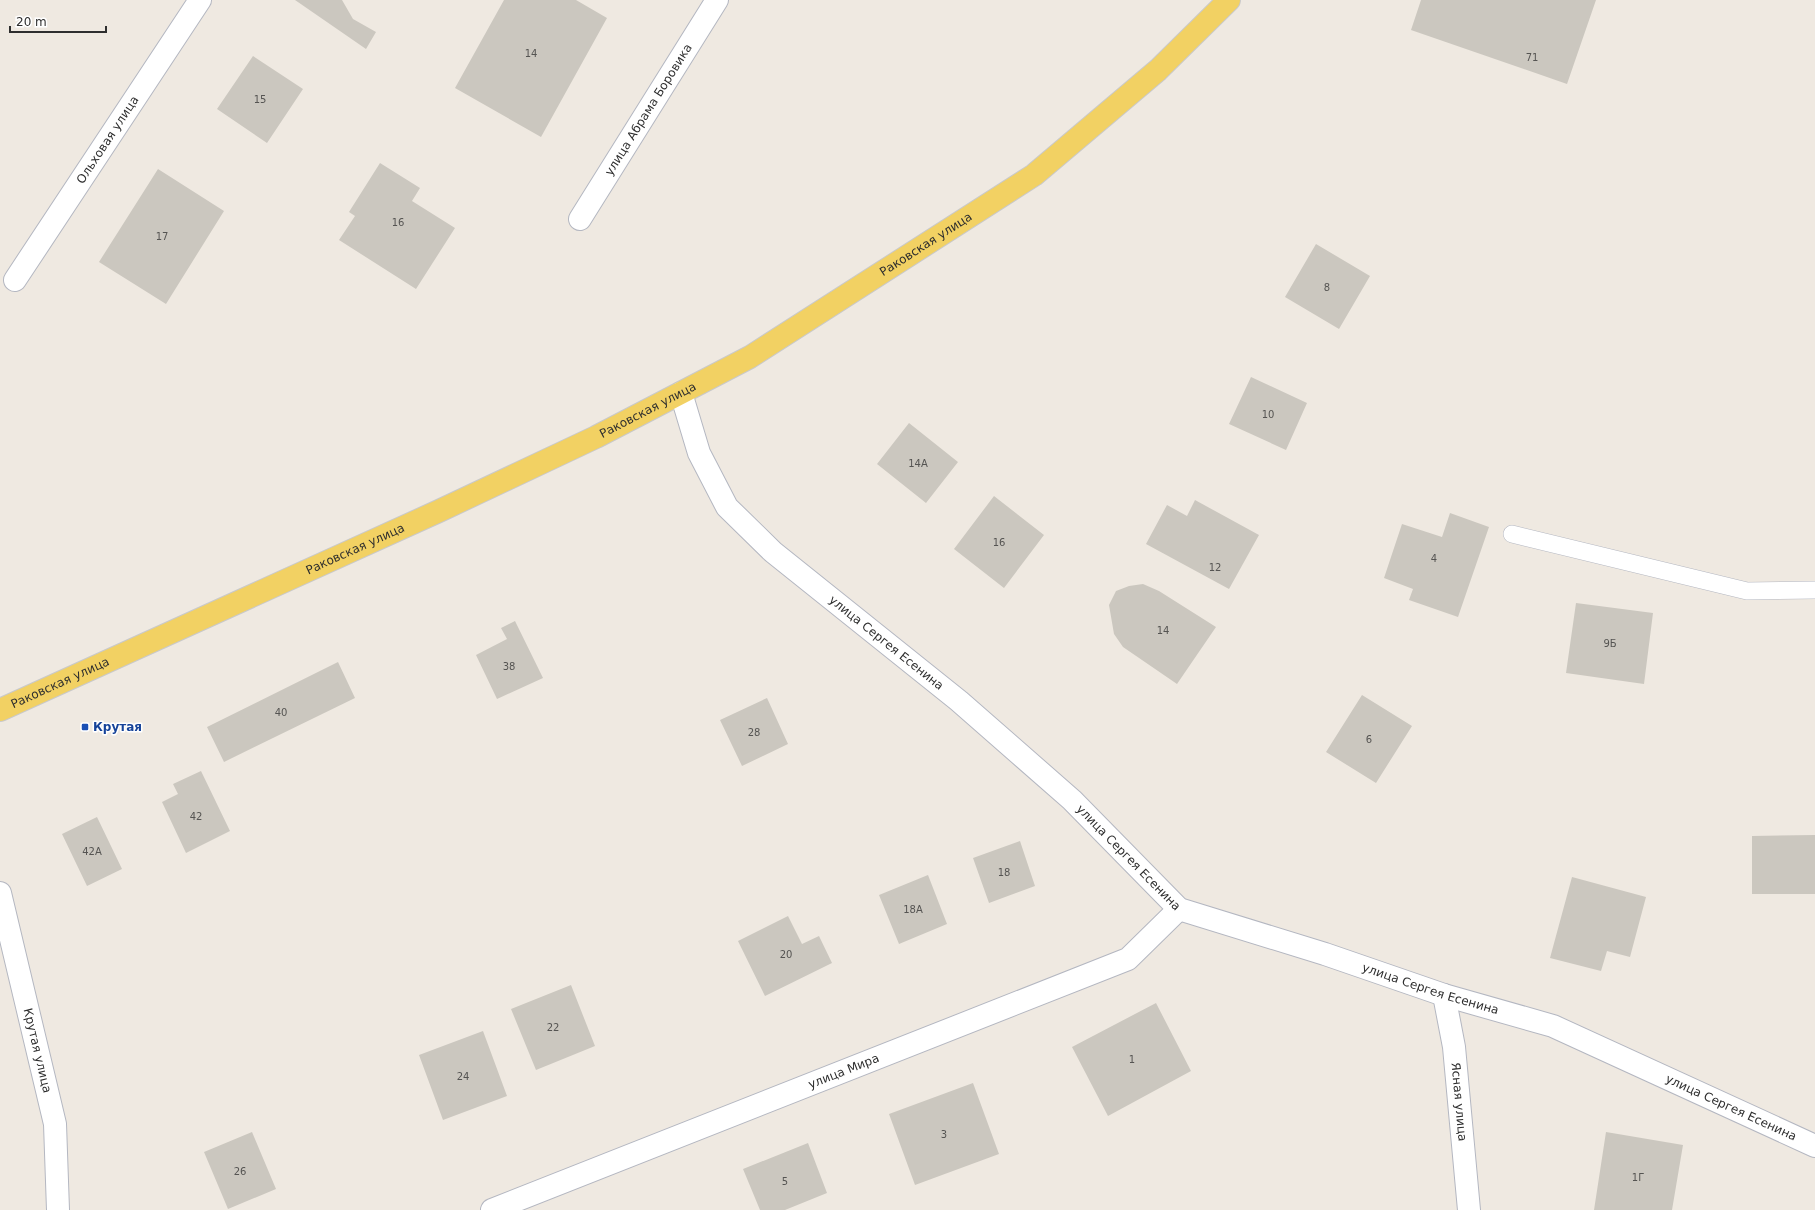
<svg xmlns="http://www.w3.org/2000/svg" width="1815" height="1210" viewBox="0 0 1815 1210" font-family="'DejaVu Sans',sans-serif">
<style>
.building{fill:#cbc7bf}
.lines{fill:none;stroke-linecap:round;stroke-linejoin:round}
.service-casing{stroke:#b4b7c1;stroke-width:18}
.minor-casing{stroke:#b4b7c1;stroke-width:24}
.primary-casing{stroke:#c9c9c9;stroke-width:24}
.service{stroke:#fff;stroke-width:17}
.minor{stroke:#fff;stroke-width:22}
.primary{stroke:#f2d163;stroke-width:22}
.transit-dot{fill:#1a4fb4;stroke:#fff;stroke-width:1.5}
.labels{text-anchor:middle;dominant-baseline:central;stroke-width:3;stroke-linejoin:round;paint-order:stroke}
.number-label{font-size:10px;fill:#555452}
.street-label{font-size:12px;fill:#2e2e2e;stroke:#fff}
.transit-label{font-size:12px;font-weight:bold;fill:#164399;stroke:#fff;text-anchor:start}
</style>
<rect width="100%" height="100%" fill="#efe9e1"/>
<path class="building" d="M295 0H342L353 19 376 32 366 49Z
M504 0H576L607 18 541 137 455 88Z
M1421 0H1596L1567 84 1411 30Z
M253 56 303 89 267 143 217 109Z
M380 163 420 188 412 201 455 228 416 289 339 240 355 216 349 212Z
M158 169 224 211 166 304 99 262Z
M1316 244 1370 276 1339 329 1285 297Z
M1251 377 1307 403 1286 450 1229 424Z
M909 423 958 462 926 503 877 464Z
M994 496 1044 535 1004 588 954 549Z
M1195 500 1259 535 1229 589 1146 544 1167 505 1187 516Z
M1450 513 1489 527 1458 617 1409 600 1413 589 1384 578 1402 524 1442 537Z
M1143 584 1159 591 1216 627 1177 684 1123 647 1114 634 1109 605 1116 591 1129 586Z
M1576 603 1653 613 1644 684 1566 673Z
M515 621 543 678 497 699 476 655 507 639 501 628Z
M338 662 355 698 224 762 207 727Z
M1362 695 1412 726 1376 783 1326 752Z
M767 698 788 744 742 766 720 720Z
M201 771 230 831 186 853 162 802 178 794 173 784Z
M97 817 122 869 87 886 62 834Z
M1815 835V894H1752V836Z
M1020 841 1035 886 989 903 973 858Z
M928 875 947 924 899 944 879 895Z
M1572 877 1646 897 1630 957 1607 951 1601 971 1550 958Z
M788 916 802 944 819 936 832 963 765 996 738 941Z
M571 985 595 1046 536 1070 511 1009Z
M1156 1003 1191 1071 1108 1116 1072 1047Z
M483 1031 507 1096 443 1120 419 1055Z
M973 1083 999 1154 915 1185 889 1114Z
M252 1132 276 1189 228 1209 204 1152Z
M1606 1132 1683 1145 1672 1210H1594Z
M808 1143 827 1193 785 1210H760L743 1169Z"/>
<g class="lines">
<g class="service-casing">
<path id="service" d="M1512 534 1747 591 1815 590"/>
</g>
<g class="minor-casing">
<g id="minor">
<path id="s1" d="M580 219 717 0"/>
<path id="s2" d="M15 280 200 0"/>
<path id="s3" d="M681 393 699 453 727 507 773 552 959 701 1072 800 1179 909 1325 954 1444 995 1553 1026 1815 1146"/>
<path id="s4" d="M0 893 55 1124 58 1210"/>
<path id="s5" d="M1444 995 1454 1047 1469 1210"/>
<path id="s6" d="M492 1210 1128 959 1179 909"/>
</g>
</g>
<g class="primary-casing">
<g id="primary">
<path id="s7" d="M0 710 439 511 596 437 750 357 1034 175 1158 70 1229 0"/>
</g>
</g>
<use href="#service" class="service"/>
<use href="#minor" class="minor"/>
<use href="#primary" class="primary"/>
</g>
<rect class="transit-dot" x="81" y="723" width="8" height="8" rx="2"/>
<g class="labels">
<g class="number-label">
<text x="531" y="53">14</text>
<text x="1532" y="57">71</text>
<text x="260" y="99">15</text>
<text x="398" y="222">16</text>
<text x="162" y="236">17</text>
<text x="1327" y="287">8</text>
<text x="1268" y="414">10</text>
<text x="918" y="463">14А</text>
<text x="999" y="542">16</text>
<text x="1434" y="558">4</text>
<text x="1215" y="567">12</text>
<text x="1163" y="630">14</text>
<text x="1610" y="643">9Б</text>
<text x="509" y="666">38</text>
<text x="281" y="712">40</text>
<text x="754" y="732">28</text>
<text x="1369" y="739">6</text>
<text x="196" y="816">42</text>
<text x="92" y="851">42А</text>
<text x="1004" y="872">18</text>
<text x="913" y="909">18А</text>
<text x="786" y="954">20</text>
<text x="553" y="1027">22</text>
<text x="1132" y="1059">1</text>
<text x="463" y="1076">24</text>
<text x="944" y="1134">3</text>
<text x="240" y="1171">26</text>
<text x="1638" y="1177">1Г</text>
<text x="785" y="1181">5</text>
</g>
<g class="street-label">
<text stroke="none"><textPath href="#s1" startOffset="129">улица Абрама Боровика</textPath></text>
<text stroke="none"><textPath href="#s2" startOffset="168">Ольховая улица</textPath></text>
<text stroke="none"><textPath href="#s7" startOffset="1038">Раковская улица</textPath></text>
<text stroke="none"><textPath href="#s7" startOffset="714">Раковская улица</textPath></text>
<text stroke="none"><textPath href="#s7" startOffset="390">Раковская улица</textPath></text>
<text stroke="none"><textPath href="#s3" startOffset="333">улица Сергея Есенина</textPath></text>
<text stroke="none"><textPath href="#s7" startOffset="66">Раковская улица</textPath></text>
<text stroke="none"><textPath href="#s3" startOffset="657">улица Сергея Есенина</textPath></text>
<text stroke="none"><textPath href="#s3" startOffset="993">улица Сергея Есенина</textPath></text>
<text stroke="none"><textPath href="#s4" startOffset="162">Крутая улица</textPath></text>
<text stroke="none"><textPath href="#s6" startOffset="378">улица Мира</textPath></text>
<text stroke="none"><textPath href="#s5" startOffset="108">Ясная улица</textPath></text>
<text stroke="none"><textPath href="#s3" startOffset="1317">улица Сергея Есенина</textPath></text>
</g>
<g class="transit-label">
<text x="93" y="727">Крутая</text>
</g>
</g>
<path d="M10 26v6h96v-6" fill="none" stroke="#2e2e2e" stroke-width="2"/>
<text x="16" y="26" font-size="12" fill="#2e2e2e" stroke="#ffffff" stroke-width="3" paint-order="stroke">20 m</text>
</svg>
